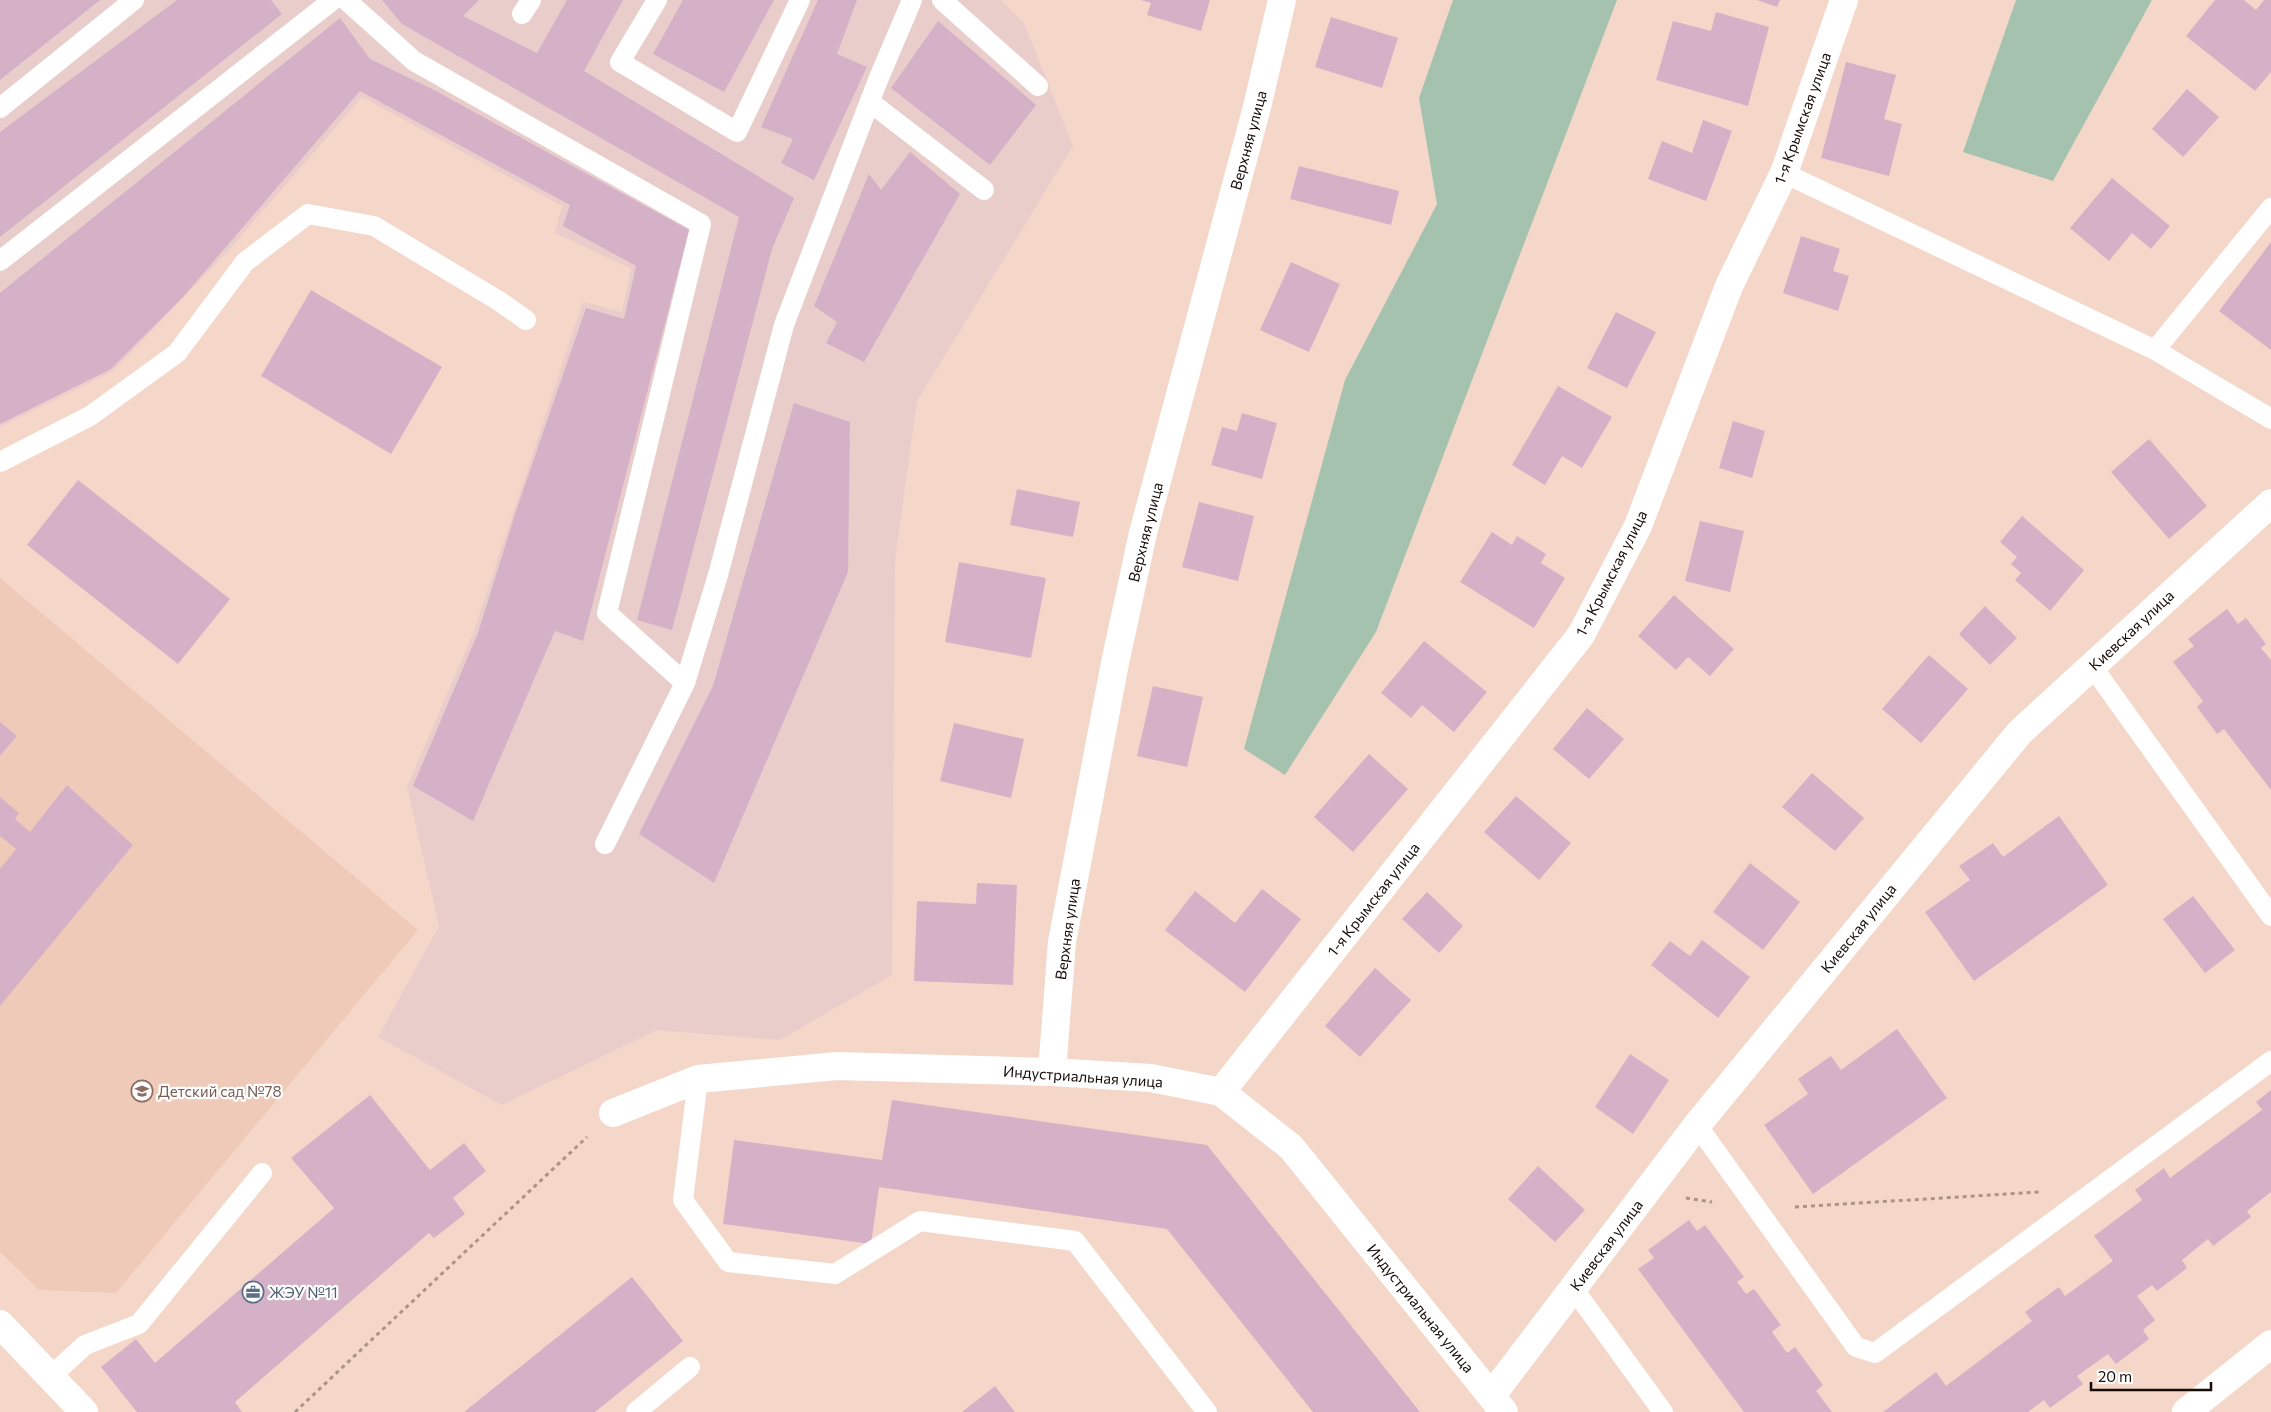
<svg xmlns="http://www.w3.org/2000/svg" width="2271" height="1412" viewBox="0 0 2271 1412" font-family="Commissioner,sans-serif">
<style>
.industrial{fill:#e8cdcb}
.built{fill:#f0cab9}
.green{fill:#a5c2af}
.building{fill:#d4b1c7}
.lines{fill:none;stroke-linecap:round;stroke-linejoin:round}
.path{stroke:#aa9388;stroke-width:3;stroke-dasharray:4 4;stroke-linecap:butt}
.lane{stroke:#fff;stroke-width:20}
.street{stroke:#fff;stroke-width:28}
.labels{text-anchor:middle;dominant-baseline:central;stroke-width:4.5;stroke-linejoin:round;paint-order:stroke}
.street-label{font-size:15px;fill:#160d08;stroke:#fff}
.education-label{font-size:15px;fill:#785e54;stroke:#fff;text-anchor:start}
.service-label{font-size:15px;fill:#4e5e75;stroke:#fff;text-anchor:start}
</style>
<rect width="100%" height="100%" fill="#f5d7c9"/>
<path class="industrial" d="M0 0H1001L1024 23 1073 146 917 401 895 560 892 975 780 1040 657 1030 502 1105 378 1037 439 926 407 787 474 631 583 302 622 312 631 269 555 233 562 206 362 97 228 251 113 371 0 427Z"/>
<path class="built" d="M0 578 418 930 116 1293 39 1290 0 1252Z"/>
<path class="green" d="M1453 0H1617L1376 632 1285 775 1244 749 1345 380 1437 204 1419 98Z
M2016 0H2152L2053 181 1963 152Z"/>
<path class="building" d="M0 0H100L0 80Z
M177 0H271L282 14 0 237V132Z
M382 0H479L463 16 537 53 567 0H623L584 71 794 198 772 249 672 630 637 620 739 217 402 24Z
M683 0H774L724 92 653 54Z
M818 0H857L837 54 867 67 814 180 781 163 793 139 761 127Z
M1141 0H1210L1201 31 1147 15 1151 3Z
M1757 0H1780L1777 7Z
M2215 0H2244L2256 10 2264 0H2271V72L2255 91 2186 36Z
M1716 12 1769 27 1748 106 1656 80 1673 21 1711 31Z
M1331 17 1398 38 1382 88 1315 67Z
M340 18 370 59 436 91 689 230 583 641 555 631 473 821 413 786 478 633 516 511 586 308 624 319 636 266 563 226 570 205 360 91 183 297 111 369 0 424V293Z
M938 21 1036 105 990 165 891 88Z
M1846 62 1896 75 1884 119 1902 124 1889 176 1821 158Z
M2187 89 2219 117 2183 157 2152 129Z
M1703 120 1732 131 1706 201 1648 179 1662 141 1692 153Z
M910 152 960 194 864 362 826 343 837 322 814 306 869 174 881 190Z
M1299 166 1399 191 1391 225 1290 199Z
M2112 178 2170 226 2151 249 2132 233 2109 261 2070 228Z
M1801 236 1840 249 1833 271 1849 276 1838 311 1783 293Z
M2271 242V350L2219 311Z
M1291 262 1340 284 1309 352 1260 330Z
M311 290 442 367 391 454 261 376Z
M1616 312 1656 332 1627 388 1587 368Z
M1558 386 1612 417 1582 468 1562 456 1545 485 1512 465Z
M794 403 850 422 848 572 714 883 639 834 713 686Z
M1242 413 1277 423 1262 479 1211 465 1222 427 1237 431Z
M1733 421 1765 431 1752 478 1719 468Z
M2149 439 2207 506 2169 539 2111 472Z
M78 480 230 599 178 664 27 545Z
M1017 489 1080 502 1073 537 1010 525Z
M1199 502 1254 516 1238 581 1182 567Z
M2022 516 2084 570 2050 611 2015 580 2021 573 2011 564 2017 557 2000 542Z
M1700 521 1744 531 1730 592 1685 581Z
M1492 532 1512 545 1517 536 1546 554 1541 563 1565 578 1534 628 1460 582Z
M959 562 1046 578 1031 658 945 642Z
M1674 595 1734 649 1710 676 1688 657 1676 670 1638 636Z
M1985 606 2017 638 1990 665 1959 634Z
M2227 609 2238 624 2246 618 2266 644 2261 648 2271 660V790L2224 729 2217 734 2197 707 2203 701 2173 662 2194 646 2188 639Z
M1424 641 1487 692 1454 732 1422 705 1411 718 1381 693Z
M1929 655 1968 689 1921 743 1882 709Z
M1153 686 1203 697 1187 767 1137 756Z
M1587 708 1624 739 1589 779 1553 749Z
M0 722 17 736 0 756Z
M954 723 1024 739 1011 798 940 781Z
M1369 754 1408 789 1353 852 1314 817Z
M1812 773 1864 818 1835 851 1782 807Z
M67 785 133 845 0 1006V869L16 849 0 836V797L19 813 15 819 30 832Z
M1516 796 1571 843 1539 880 1484 832Z
M2059 816 2108 885 1974 981 1925 912 1970 880 1959 866 1993 843 2003 857Z
M1750 863 1800 902 1763 950 1713 912Z
M977 883 1017 885 1013 985 914 981 917 901 976 904Z
M1262 889 1301 919 1245 992 1165 930 1195 891 1235 923Z
M1427 892 1463 926 1439 953 1402 919Z
M2193 896 2235 950 2205 973 2163 919Z
M1702 940 1750 977 1718 1018 1651 965 1670 941 1690 956Z
M1375 968 1411 1000 1360 1057 1325 1026Z
M1897 1029 1947 1098 1813 1194 1764 1125 1808 1094 1798 1079 1831 1056 1841 1070Z
M1630 1054 1669 1080 1633 1134 1595 1107Z
M2271 1090V1192L2247 1211 2251 1217 2213 1246 2208 1239 2182 1260 2187 1268 2157 1291 2152 1285 2137 1296 2155 1320 2143 1330 2149 1339 2116 1364 2108 1354 2077 1376 2083 1384 2050 1408 2044 1400 2028 1412H1883L1936 1372 1946 1386 2032 1321 2025 1312 2059 1287 2065 1296 2113 1261 2094 1236 2142 1200 2135 1190 2164 1168 2170 1178 2262 1110 2256 1102Z
M370 1095 430 1170 464 1143 486 1171 453 1198 465 1214 434 1238 429 1233 235 1402 242 1412H137L101 1367 136 1339 155 1363 334 1208 291 1158Z
M892 1100 1207 1145 1420 1412H1313L1167 1229 879 1187 871 1244 723 1224 734 1140 882 1160Z
M1538 1166 1585 1210 1555 1242 1508 1199Z
M1689 1220 1697 1231 1705 1225 1744 1277 1737 1282 1746 1294 1754 1289 1781 1325 1772 1332 1787 1353 1795 1347 1823 1385 1816 1391 1832 1412H1744L1638 1269 1654 1258 1648 1250Z
M632 1277 683 1341 595 1412H464Z
M995 1386 1015 1412H962Z"/>
<g class="lines">
<path class="path" d="M1686 1198 1712 1202
M1795 1207 2039 1192
M295 1412 587 1137"/>
<path class="lane" d="M346 0 414 61 701 224 607 613 685 683 605 844
M657 0 620 62 737 132 800 0
M942 0 1038 86
M522 14 531 0
M870 102 984 190
M0 108 134 0
M1784 173 2155 350 2271 419
M0 261 333 0
M2155 350 2271 208
M0 462 90 416 177 353 245 262 308 214 374 226 499 301 526 320
M2092 666 2271 916
M685 683 718 575 784 325 878 80 912 0
M698 1079 683 1200 728 1262 835 1274 920 1221 1075 1241 1207 1412
M1697 1125 1856 1347 1875 1353 2271 1061
M1573 1288 1663 1412
M50 1377 85 1345 139 1324 262 1173
M636 1412 690 1367"/>
<path class="street" d="M1052 1072 1062 942 1115 663 1143 533 1257 107 1282 0
M1221 1092 1581 635 1638 526 1729 286 1784 173 1844 0
M613 1113 698 1079 837 1066 1052 1072 1151 1078 1221 1092 1291 1147 1504 1412
M0 1324 84 1412
M1492 1395 1697 1125 2020 732 2271 503
M2186 1412 2271 1344"/>
</g>
<defs>
<g id="school-ring" transform="scale(1.125)"><circle r="9.5" fill="#fff" stroke="#8d6e63" stroke-width="1.5"/><path d="M0-5L7-2L0 1L-7-2ZM-4 1L0 2.5L4 1V4Q0 6-4 4Z" fill="#8d6e63"/></g>
<g id="office-ring" transform="scale(1.125)"><circle r="9.5" fill="#fff" stroke="#5c6f8a" stroke-width="1.5"/><path d="M-6-3h4V-5.5h4V-3h4V5H-6ZM-1-4.5V-3h2v-1.5ZM-6 0V1H6V0Z" fill="#5c6f8a"/></g>
</defs>
<g fill-rule="evenodd">
<use href="#school-ring" x="142" y="1091"/>
<use href="#office-ring" x="253" y="1292"/>
</g>
<g class="labels">
<g class="street-label">
<text transform="translate(1802 118) rotate(-70)">1-я Крымская улица</text>
<text transform="translate(1248 140) rotate(-75)">Верхняя улица</text>
<text transform="translate(1145 532) rotate(-76)">Верхняя улица</text>
<text transform="translate(1611 573) rotate(-63)">1-я Крымская улица</text>
<text transform="translate(2131 630) rotate(-43)">Киевская улица</text>
<text transform="translate(1373 899) rotate(-52)">1-я Крымская улица</text>
<text transform="translate(1858 928) rotate(-51)">Киевская улица</text>
<text transform="translate(1067 929) rotate(-82)">Верхняя улица</text>
<text transform="translate(1083 1076) rotate(4)">Индустриальная улица</text>
<text transform="translate(1606 1245) rotate(-53)">Киевская улица</text>
<text transform="translate(1421 1308) rotate(51)">Индустриальная улица</text>
</g>
<g class="education-label">
<text x="158" y="1091">Детский сад №78</text>
</g>
<g class="service-label">
<text x="269" y="1292">ЖЭУ №11</text>
</g>
</g>
<path d="M2091 1382v8h120v-8" fill="none" stroke="#160d08" stroke-width="2.5"/>
<text x="2098" y="1382" font-size="15" fill="#160d08" stroke="#ffffff" stroke-width="4" paint-order="stroke">20 m</text>
</svg>
